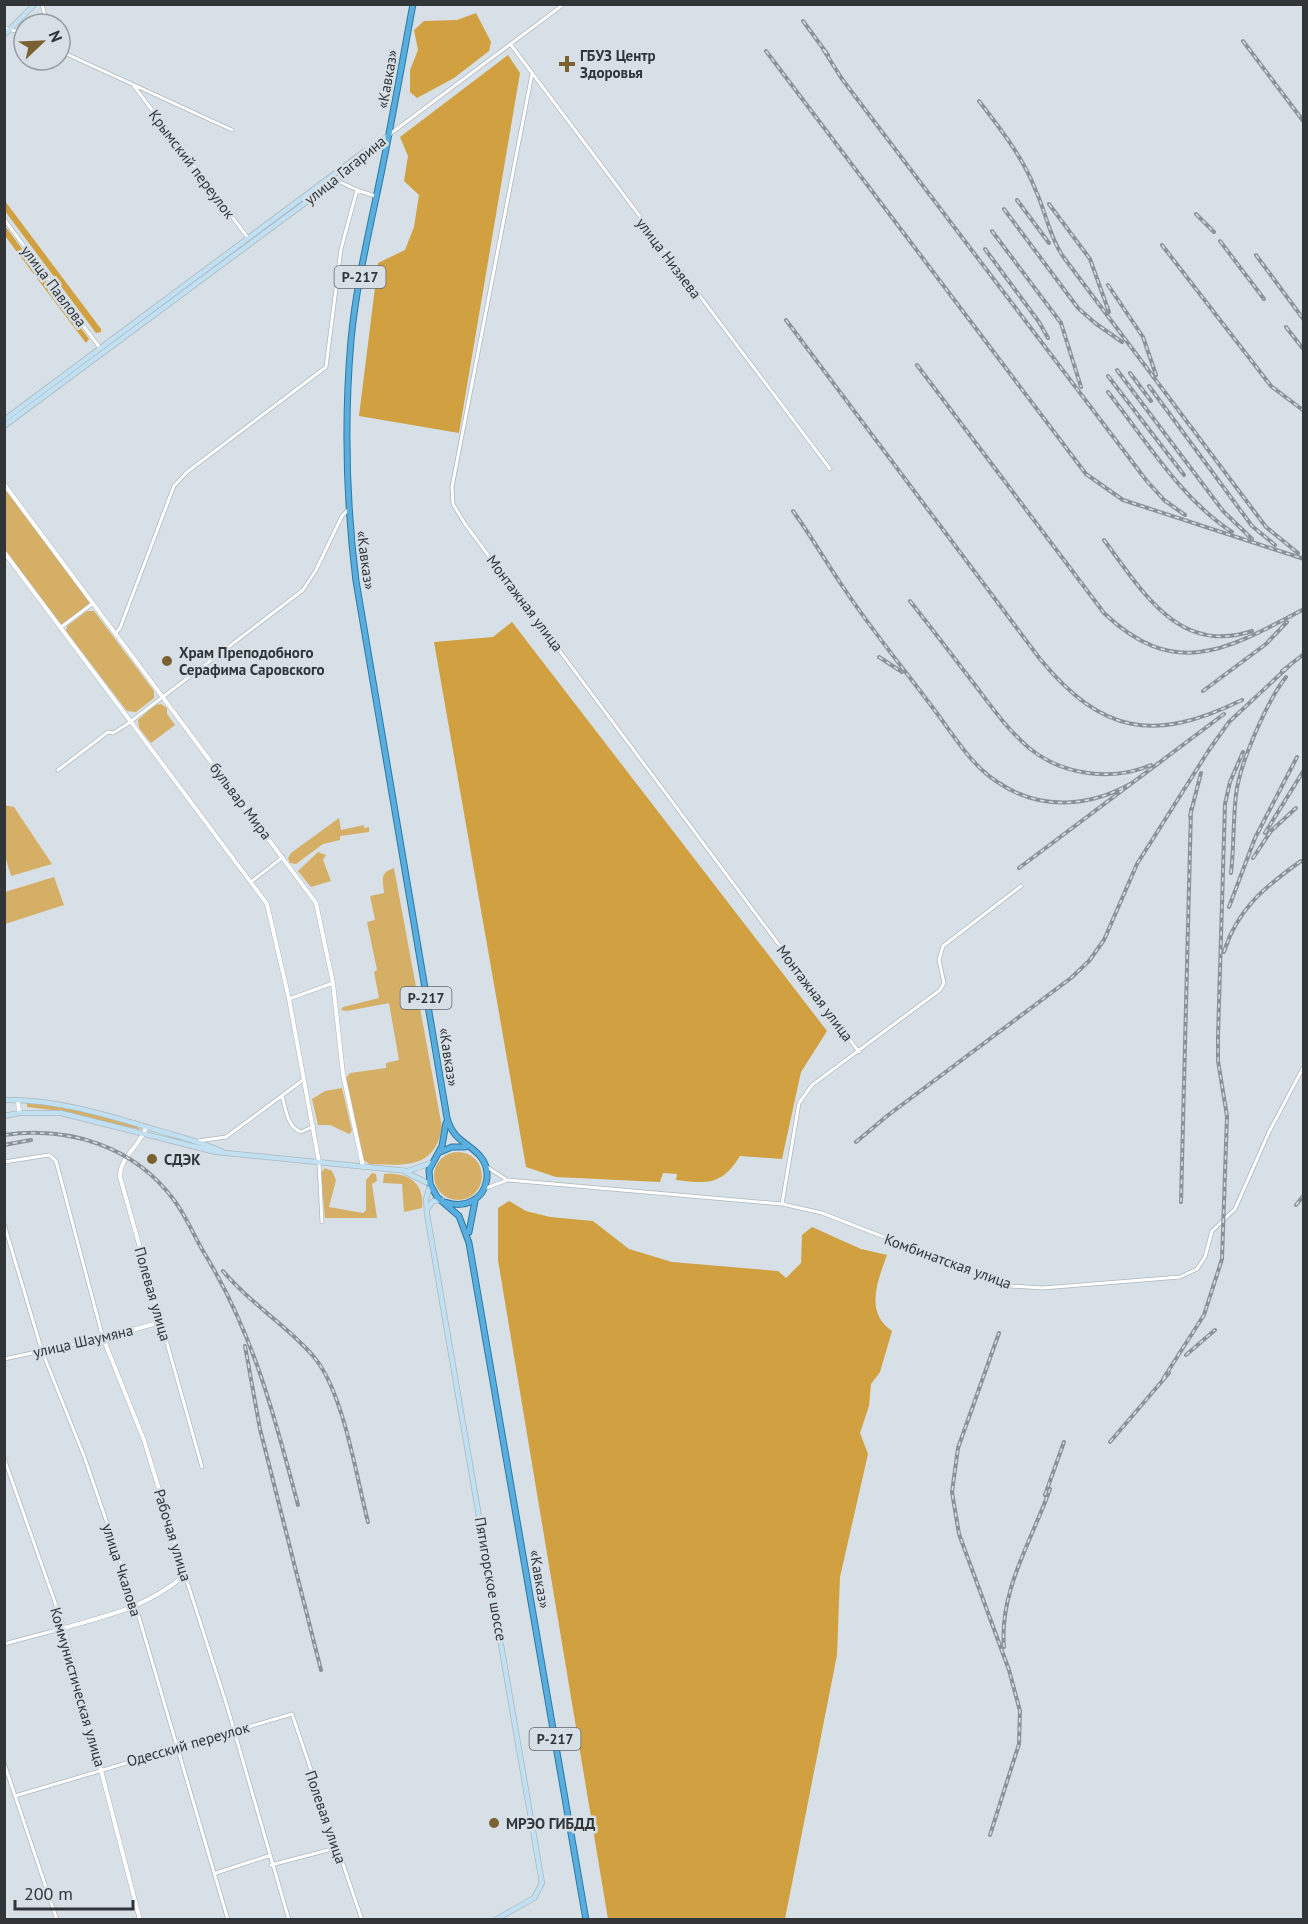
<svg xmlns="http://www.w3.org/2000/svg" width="1308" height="1924" viewBox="0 0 1308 1924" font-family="'PT Sans',sans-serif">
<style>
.green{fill:#d6af66}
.forest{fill:#d0a041}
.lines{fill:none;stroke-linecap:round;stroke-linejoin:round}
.minor-casing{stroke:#aeb7be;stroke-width:4.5}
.tertiary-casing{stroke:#aeb7be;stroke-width:5}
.secondary-casing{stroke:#aeb7be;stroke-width:6}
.trunk-casing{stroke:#30779f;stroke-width:7}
.minor{stroke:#fff;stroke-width:3}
.tertiary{stroke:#fff;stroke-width:4}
.secondary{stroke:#c1e1f3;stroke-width:4.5}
.trunk{stroke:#58afdf;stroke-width:5}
.rail-casing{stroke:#8b9297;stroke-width:4}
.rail{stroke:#d7e0e7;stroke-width:1.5;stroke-dasharray:4.5;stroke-linecap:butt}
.poi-dot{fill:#7b6233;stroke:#d7e0e7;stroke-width:2}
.labels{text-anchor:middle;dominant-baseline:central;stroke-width:5;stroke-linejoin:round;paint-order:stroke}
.shield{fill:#d7e0e7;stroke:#63686c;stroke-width:1.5}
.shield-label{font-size:14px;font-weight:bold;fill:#313537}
.poi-label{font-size:15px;font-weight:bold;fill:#313537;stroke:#d7e0e7;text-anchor:start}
.street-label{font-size:15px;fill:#313537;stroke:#d7e0e7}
</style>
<rect width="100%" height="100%" fill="#d7e0e7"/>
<path class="green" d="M5 484 92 604 60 628 5 553Z
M87 611H94L154 691V698L136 712 127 711 66 631 67 626Z
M161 704 167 708V714L175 725 151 743 139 728 138 720 155 705Z
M4 805 14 807 52 864 11 876 5 856Z
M339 818 341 830 364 825V828L369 827V832L340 836V840L323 844 296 864 290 863 288 858 291 853Z
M318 852 326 855 323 860 331 881 311 887 298 871Z
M394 868 442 1127C435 1170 404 1165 369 1164L364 1160 346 1078 350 1073 386 1068V1063L399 1060 389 1003 347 1011 341 1010 343 1007 379 998 374 972 377 970 367 922 375 920 370 896 384 893C383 880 379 873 394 868Z
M54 877 64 905 5 924V892Z
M342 1088 352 1131 349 1134 330 1125H318L312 1099 325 1091Z
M27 1102C49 1105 126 1118 142 1130L60 1111 27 1107Z
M434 1176a24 24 0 1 1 48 0a24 24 0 1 1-48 0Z
M325 1168 332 1171 336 1180 329 1207 363 1213 366 1210V1180L372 1173 376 1174 377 1181 372 1184 377 1218H325L321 1173Z
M384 1174C408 1172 425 1183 422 1208L404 1212 402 1184 383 1183Z"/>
<path class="forest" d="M476 13 491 42 489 51 454 78 417 98 410 92V70L418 50 414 30 424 21 457 20Z
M508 55 520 73 459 433 359 416 378 263 405 250 414 227 419 195 404 181 408 156 400 137Z
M5 201 101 329V332L96 333 5 211Z
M5 226 89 339 86 343 5 236Z
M512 622 827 1031 801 1072 782 1159 740 1156C722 1185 708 1184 676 1180L677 1174 663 1173 660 1182 556 1177 526 1167 434 642 493 637Z
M509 1201 526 1211 550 1217 593 1221 629 1249 672 1262 778 1271 786 1278 801 1263 802 1235 812 1227 861 1249 887 1255C878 1280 864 1312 892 1331L880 1372 871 1384 869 1406 860 1433 868 1454 840 1577 837 1655 785 1919H608L498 1260V1208Z"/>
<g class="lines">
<g class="minor-casing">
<path id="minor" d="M42 4 47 24
M4 28 24 33
M511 45 830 469
M60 51 232 130
M532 74 452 487 453 504 465 524 859 1052
M134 86 248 238
M390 134 564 4
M357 190 375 196
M4 219 100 348
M60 628 92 604
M115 634 120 628 174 486 187 472 326 367 341 249 357 190 336 180
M58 770 108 732 113 733 126 725 303 590 316 570 342 516 348 510
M251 882 283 857
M289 999 333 983
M282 1096C286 1109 287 1127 301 1132L314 1126
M198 1141 226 1137 303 1080
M4 1162 49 1155 56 1161 103 1338 4 1359
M319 1163 322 1222
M487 1167 507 1180 782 1204 822 1213 1010 1286 1043 1288 1180 1277 1197 1269 1205 1257 1212 1231 1235 1209 1269 1132 1304 1066
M486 1188 505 1181
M782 1204 799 1103 812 1085 940 990 944 983 939 960 943 946 1021 886
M4 1224 42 1351 84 1456 136 1607 228 1920
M161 1322 202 1467
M4 1458 64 1628 4 1644
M185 1575 227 1706 289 1920
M4 1763 57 1920
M15 1796 292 1714 362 1920
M271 1865 336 1848
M216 1873 268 1856"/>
</g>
<g class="tertiary-casing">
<path id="tertiary" d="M4 484 316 903 333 983 343 1074 363 1167
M4 552 267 904 289 999 319 1162
M18 1100 19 1113
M140 1920 64 1628C112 1614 145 1608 185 1575L144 1440 103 1338 161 1322 120 1177C120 1155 141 1146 146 1127"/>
</g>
<g class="secondary-casing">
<path id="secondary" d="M4 35 35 4
M4 420 365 151
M4 426 336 180 390 134
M4 1100C57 1099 107 1115 157 1130 180 1137 202 1142 223 1152
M4 1116 19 1113H61L216 1152 408 1171 431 1163
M405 1172 430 1184
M430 1186 426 1199 427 1214 542 1883 534 1898 495 1920
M428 1208 433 1201 442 1200"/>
</g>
<g class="trunk-casing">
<path id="trunk" d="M413 4C402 63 392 121 380 179 369 232 356 286 351 340 344 421 346 500 356 581L447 1118C454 1142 467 1141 480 1156 492 1170 488 1193 472 1201 463 1206 454 1205 445 1202
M446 1123 442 1146 429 1170 430 1184 437 1197 459 1216 469 1243 586 1920
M440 1152 452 1147H465
M469 1232 475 1201"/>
</g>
<use href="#minor" class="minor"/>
<use href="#tertiary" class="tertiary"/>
<use href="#secondary" class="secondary"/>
<use href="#trunk" class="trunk"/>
<g class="rail-casing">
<path id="rail" d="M803 21 828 55
M1243 41 1304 122
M823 49 842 79 1146 480 1164 500 1185 515
M766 51 1086 474 1123 500 1304 559
M979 101C1001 130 1023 157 1036 191 1046 213 1049 235 1062 255L1266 527 1298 553
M1017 200 1049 243
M1049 204 1090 259 1109 312
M1004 209 1078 308 1095 323 1122 342
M1196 214 1214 232
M992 231 1061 323 1081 387
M1220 241 1264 299
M1162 245 1271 386 1304 411
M985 249 1039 322 1048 338
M1256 255 1304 320
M1108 285 1143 337 1156 375
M786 320 1040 659C1102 734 1154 743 1242 700
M1286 327 1304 350
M917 365 1104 613C1176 682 1230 648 1304 609
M1117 370 1223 511 1252 539
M1130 373 1151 401
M1108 376 1184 475
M1149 386 1252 526 1275 545
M1108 392C1145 439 1181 499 1232 532
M793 511C811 536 826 562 843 587 871 629 903 668 933 708 953 734 971 766 999 783 1041 811 1090 807 1132 783
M1104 540C1141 589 1178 656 1252 631
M910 601C933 630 955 659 978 689 993 709 1009 731 1029 748 1062 775 1112 782 1151 765
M879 657 902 672
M1282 671 1304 654
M1203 691 1266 644 1287 622
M1190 816 1201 773
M1265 833 1304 770
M1253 858 1271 831 1296 808
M1019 868 1224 714
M1231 873C1234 847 1233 821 1236 795 1239 765 1267 701 1286 677
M1229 907 1255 838 1297 757
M1224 952C1237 909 1266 886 1301 861
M4 1135C69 1126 134 1146 174 1200 186 1216 193 1234 203 1251 253 1332 274 1414 298 1505
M856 1142 887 1116 1071 978 1089 961 1104 940 1137 864 1209 750 1229 722 1289 666
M4 1145 31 1140
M1181 1202 1191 809
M1296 1205 1304 1195
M223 1271C250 1304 287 1325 314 1357 344 1393 356 1476 368 1522
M245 1346 260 1429 321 1670
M1186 1355 1215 1330
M1163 1379 1204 1315 1222 1259 1227 1116 1218 1061V1037L1225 804 1230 782 1243 752
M1110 1442 1169 1373
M1045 1495 1064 1442
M1004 1647C999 1591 1032 1540 1050 1489
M990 1835 1019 1744 1020 1711 1009 1670 959 1534 952 1492 958 1448 999 1333"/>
</g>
<use href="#rail" class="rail"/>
</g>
<g class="poi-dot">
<path d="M564 55h6v6h6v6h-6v6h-6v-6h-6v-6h6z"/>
<circle cx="167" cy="661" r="6"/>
<circle cx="152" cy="1159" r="6"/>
<circle cx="494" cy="1823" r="6"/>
</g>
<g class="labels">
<g class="shield">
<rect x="334.5" y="266" width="51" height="22" rx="4.5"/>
<rect x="400.5" y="987" width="51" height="22" rx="4.5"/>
<rect x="529.5" y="1728" width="51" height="22" rx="4.5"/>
</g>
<g class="shield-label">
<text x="360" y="277">Р-217</text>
<text x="426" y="998">Р-217</text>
<text x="555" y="1739">Р-217</text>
</g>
<g class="poi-label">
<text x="580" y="55">ГБУЗ Центр<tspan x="580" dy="17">Здоровья</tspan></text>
<text x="179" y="652">Храм Преподобного<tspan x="179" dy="17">Серафима Саровского</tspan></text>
<text x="164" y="1159">СДЭК</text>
<text x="506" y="1823">МРЭО ГИБДД</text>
</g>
<g class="street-label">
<text transform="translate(387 79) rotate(-80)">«Кавказ»</text>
<text transform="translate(192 164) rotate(53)">Крымский переулок</text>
<text transform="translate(345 170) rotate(-39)">улица Гагарина</text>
<text transform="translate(669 258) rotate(53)">улица Низяева</text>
<text transform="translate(54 286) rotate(53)">улица Павлова</text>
<text transform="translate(366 560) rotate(82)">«Кавказ»</text>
<text transform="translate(525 603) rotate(53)">Монтажная улица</text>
<text transform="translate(241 801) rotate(53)">бульвар Мира</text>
<text transform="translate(815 993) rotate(53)">Монтажная улица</text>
<text transform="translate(449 1057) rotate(81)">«Кавказ»</text>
<text transform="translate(948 1261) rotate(20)">Комбинатская улица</text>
<text transform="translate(153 1294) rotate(74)">Полевая улица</text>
<text transform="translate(83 1341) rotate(-13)">улица Шаумяна</text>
<text transform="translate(173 1535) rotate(73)">Рабочая улица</text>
<text transform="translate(122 1570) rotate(72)">улица Чкалова</text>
<text transform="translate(491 1579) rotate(80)">Пятигорское шоссе</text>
<text transform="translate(540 1579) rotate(80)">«Кавказ»</text>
<text transform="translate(78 1687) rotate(74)">Коммунистическая улица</text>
<text transform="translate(188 1744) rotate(-16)">Одесский переулок</text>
<text transform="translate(326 1817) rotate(71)">Полевая улица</text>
</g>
</g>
<rect width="1308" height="1924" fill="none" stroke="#313537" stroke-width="12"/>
<g transform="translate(42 42) rotate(67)"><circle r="28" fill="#d7e0e7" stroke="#959ca1" stroke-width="1.5"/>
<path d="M0-4.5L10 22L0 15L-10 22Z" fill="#7b6233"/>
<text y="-9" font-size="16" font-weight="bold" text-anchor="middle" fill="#313537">N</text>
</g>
<path d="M15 1900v9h118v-9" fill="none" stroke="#313537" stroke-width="3"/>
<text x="24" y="1900" font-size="18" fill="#313537" stroke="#d7e0e7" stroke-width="4.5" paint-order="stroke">200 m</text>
</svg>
